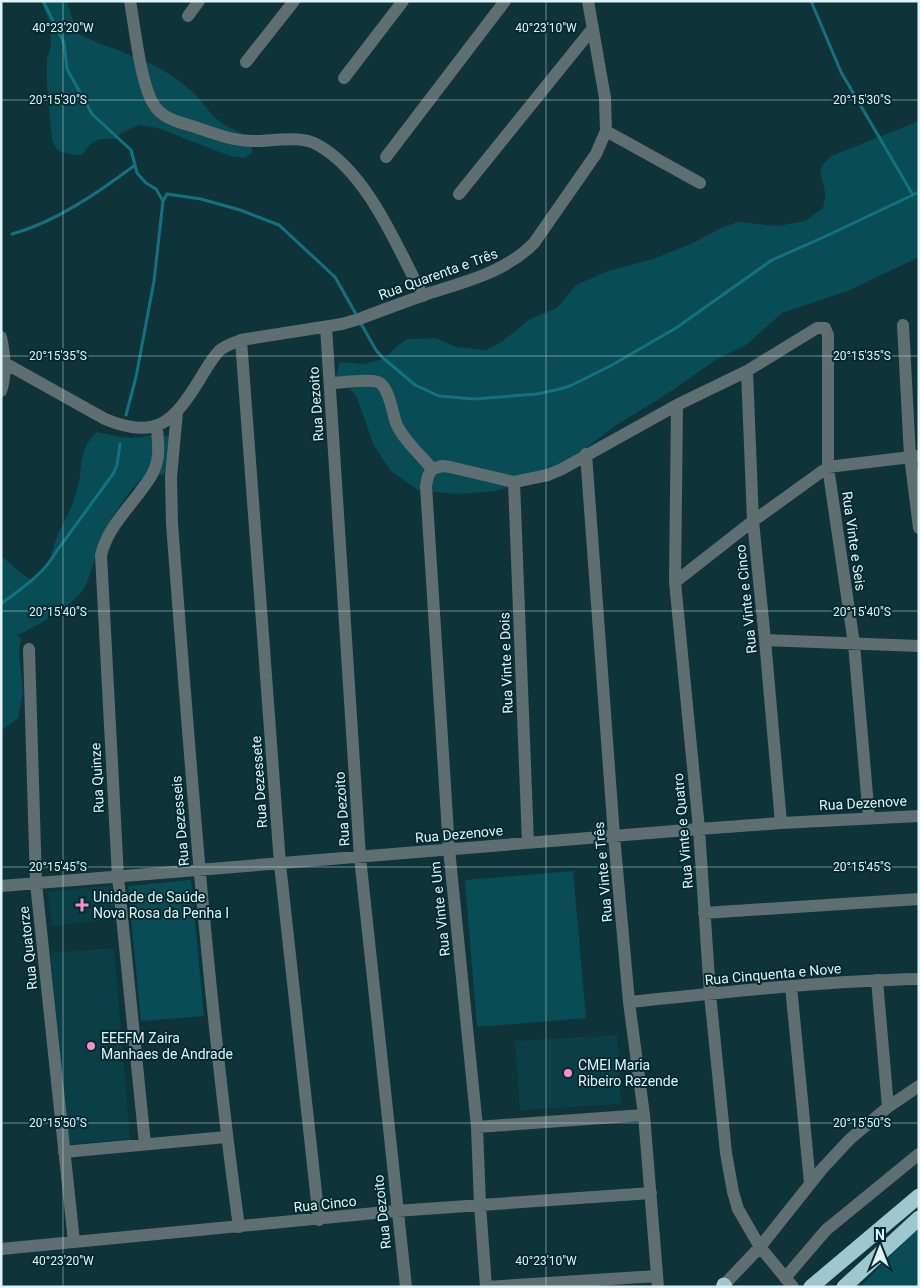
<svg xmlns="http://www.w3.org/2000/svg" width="920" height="1288" viewBox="0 0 920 1288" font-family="Roboto,sans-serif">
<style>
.built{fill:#0a3f47}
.green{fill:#084c55}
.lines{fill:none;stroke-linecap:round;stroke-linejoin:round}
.stream{stroke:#127280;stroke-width:3}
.minor{stroke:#5e6e71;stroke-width:12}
.highway{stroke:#9fc7ce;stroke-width:15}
.ticks{fill:none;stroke:#e0f4f8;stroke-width:1;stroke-opacity:0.45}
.poi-dot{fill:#fd8ec0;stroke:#022a30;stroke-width:2}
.labels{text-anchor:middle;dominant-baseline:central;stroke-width:4;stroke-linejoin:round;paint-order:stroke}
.street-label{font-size:14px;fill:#e0f4f8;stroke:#022a30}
.poi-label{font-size:14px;fill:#e0f4f8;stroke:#022a30;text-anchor:start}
.ticks-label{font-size:12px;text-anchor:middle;fill:#e0f4f8;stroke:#022a30;stroke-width:4;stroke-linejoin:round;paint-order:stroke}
</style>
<rect width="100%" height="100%" fill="#0e343a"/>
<path class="built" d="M112 885 116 918 52 926 48 892Z
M114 948 130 1139 67 1144 51 953Z
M617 1035 621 1104 520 1110 515 1041Z"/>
<path class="green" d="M41 1H67L73 21 80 35C110 49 144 57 172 76 180 82 189 88 196 95 204 104 210 114 219 121 233 132 254 132 252 153L244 158 230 156 158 128 139 125 121 133 116 139C96 138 93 139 82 155H73L58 151 52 140 47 82V59L51 46 50 24Z
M919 121V257L850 290 782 313 746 345 717 359 664 396 618 424 548 476 495 491 456 494 418 490 391 471 374 446 356 395 336 376 340 362 364 364 384 359 397 346 407 339 436 338 456 347 486 350 503 341 530 319 557 308 576 285 608 271 653 259 693 243 721 228 738 222 778 226 805 221 823 208C824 203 826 196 825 192 822 173 814 172 831 156Z
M96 432C107 434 121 438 132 438 146 438 161 429 173 440L169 466 163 475C159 475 152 474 148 475 136 478 108 523 102 536 94 553 93 573 83 590 75 603 32 630 17 635L21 638 19 653 23 691 18 718 1 731V556C11 563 23 577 33 580 52 570 51 547 60 530 67 517 73 505 77 490 84 466 77 453 96 432Z
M573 871 586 1018 477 1027 465 880Z
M191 880 204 1016 141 1021 128 886Z
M919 1227V1287H860Z"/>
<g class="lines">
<path class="stream" d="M43 1 64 43 67 69 92 114 131 150 137 173 146 183 156 189 163 201
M811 1 841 72 913 195
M12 234C56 222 99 192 135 165
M360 322 376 350 382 357 415 385 439 396 474 399 537 394 560 389 570 386 612 365 676 328 772 260 824 237 919 192
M126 415 136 377 154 281 163 201 167 194 201 199 240 210 279 225 335 277 357 316
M1 604C22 588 43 575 56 552L113 474 117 465 120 444"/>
<path class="minor" d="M130 1C135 27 141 94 158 110 167 120 183 123 195 127 215 134 233 141 254 141 274 141 300 135 318 145 368 173 397 247 423 296
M188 16 199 1
M246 62 294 1
M344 78 403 1
M606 131 700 183
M386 157 505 1
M459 194 593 28
M903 325 910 456 919 528
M326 327 360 857 406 1287
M1 337C5 355 7 373 1 391
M241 340 280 864 319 1220
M1 361 105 419C157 441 174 421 200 379 206 369 212 358 220 350 226 345 234 343 241 340L342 324 359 319C380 311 402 303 424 295 463 282 505 273 534 243L596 154 606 131 605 98 588 1
M747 371 753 521 765 640 781 823
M330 383C340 383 372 378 380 383 389 389 393 414 396 423 403 440 421 455 432 469
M677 405 675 582 699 829 710 994 726 1153 733 1192 738 1209 760 1247 793 1287
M177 412 171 477 172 524C190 759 207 994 239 1227
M586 454 614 836 629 1002 644 1115 658 1287
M432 469 442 466 450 467 514 482 548 475 562 469 677 405 747 371 817 328H825L828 335V467L854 644 869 818
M432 469 428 476 426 486 449 849 477 1127 480 1205 486 1287
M514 482 528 843
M675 582 753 521 828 467 919 456
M765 640 919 646
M29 649 36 883 74 1242
M1 886 699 829 781 823 919 816
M704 913 919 899
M877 980 888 1107
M791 986 810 1183
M629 1002C726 992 822 981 919 979
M477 1127 644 1115
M145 1144 118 877 101 555C107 530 125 512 140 492 147 482 155 473 157 461 160 450 157 437 157 426
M64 1152 226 1137
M1 1249 396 1211 651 1193
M785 1278 826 1230 919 1154
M486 1287 657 1276
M722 1287 760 1247 822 1169 850 1139 888 1107 919 1086"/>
<path class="highway" d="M724 1285 725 1287
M811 1287 919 1196
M844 1287 919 1218"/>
</g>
<path class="ticks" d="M63 1V1287M546 1V1287M1 100H919M1 356H919M1 611H919M1 867H919M1 1123H919"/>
<g class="poi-dot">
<path d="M79.5 897.5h5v5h5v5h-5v5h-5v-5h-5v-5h5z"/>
<circle cx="91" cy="1046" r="5"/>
<circle cx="568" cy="1073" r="5"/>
</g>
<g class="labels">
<g class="street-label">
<text transform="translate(438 274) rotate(-20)">Rua Quarenta e Três</text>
<text transform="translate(316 404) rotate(-94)">Rua Dezoito</text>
<text transform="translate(854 541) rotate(82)">Rua Vinte e Seis</text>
<text transform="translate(746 599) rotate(-96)">Rua Vinte e Cinco</text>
<text transform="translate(506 663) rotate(-92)">Rua Vinte e Dois</text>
<text transform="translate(97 778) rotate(-93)">Rua Quinze</text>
<text transform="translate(259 782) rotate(-94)">Rua Dezessete</text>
<text transform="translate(863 803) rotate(-3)">Rua Dezenove</text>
<text transform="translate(342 809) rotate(-94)">Rua Dezoito</text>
<text transform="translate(180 821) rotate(-95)">Rua Dezesseis</text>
<text transform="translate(683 831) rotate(-95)">Rua Vinte e Quatro</text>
<text transform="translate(459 834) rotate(-5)">Rua Dezenove</text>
<text transform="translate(603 872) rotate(-95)">Rua Vinte e Três</text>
<text transform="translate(440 909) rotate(-96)">Rua Vinte e Um</text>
<text transform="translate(28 948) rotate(-96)">Rua Quatorze</text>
<text transform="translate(773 974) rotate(-5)">Rua Cinquenta e Nove</text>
<text transform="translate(325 1204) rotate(-6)">Rua Cinco</text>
<text transform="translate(382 1212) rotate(-96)">Rua Dezoito</text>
</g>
<g class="poi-label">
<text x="93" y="897">Unidade de Saúde<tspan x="93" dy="16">Nova Rosa da Penha I</tspan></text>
<text x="101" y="1038">EEEFM Zaira<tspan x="101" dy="16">Manhaes de Andrade</tspan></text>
<text x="578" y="1065">CMEI Maria<tspan x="578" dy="16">Ribeiro Rezende</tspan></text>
</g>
</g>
<g class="ticks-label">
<text x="63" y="32">40°23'20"W</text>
<text x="546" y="32">40°23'10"W</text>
<text x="58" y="104">20°15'30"S</text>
<text x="862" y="104">20°15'30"S</text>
<text x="58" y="360">20°15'35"S</text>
<text x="862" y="360">20°15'35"S</text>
<text x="58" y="616">20°15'40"S</text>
<text x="862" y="616">20°15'40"S</text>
<text x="58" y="871">20°15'45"S</text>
<text x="862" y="871">20°15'45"S</text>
<text x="58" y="1127">20°15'50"S</text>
<text x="862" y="1127">20°15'50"S</text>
<text x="63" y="1265">40°23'20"W</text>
<text x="546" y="1265">40°23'10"W</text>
</g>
<rect width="920" height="1288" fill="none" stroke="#e0f4f8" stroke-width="5"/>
<g transform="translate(880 1248)" stroke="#022a30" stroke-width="4" paint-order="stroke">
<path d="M0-4L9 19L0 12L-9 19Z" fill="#e0f4f8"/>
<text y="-8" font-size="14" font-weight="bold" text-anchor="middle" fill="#e0f4f8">N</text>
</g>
</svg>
